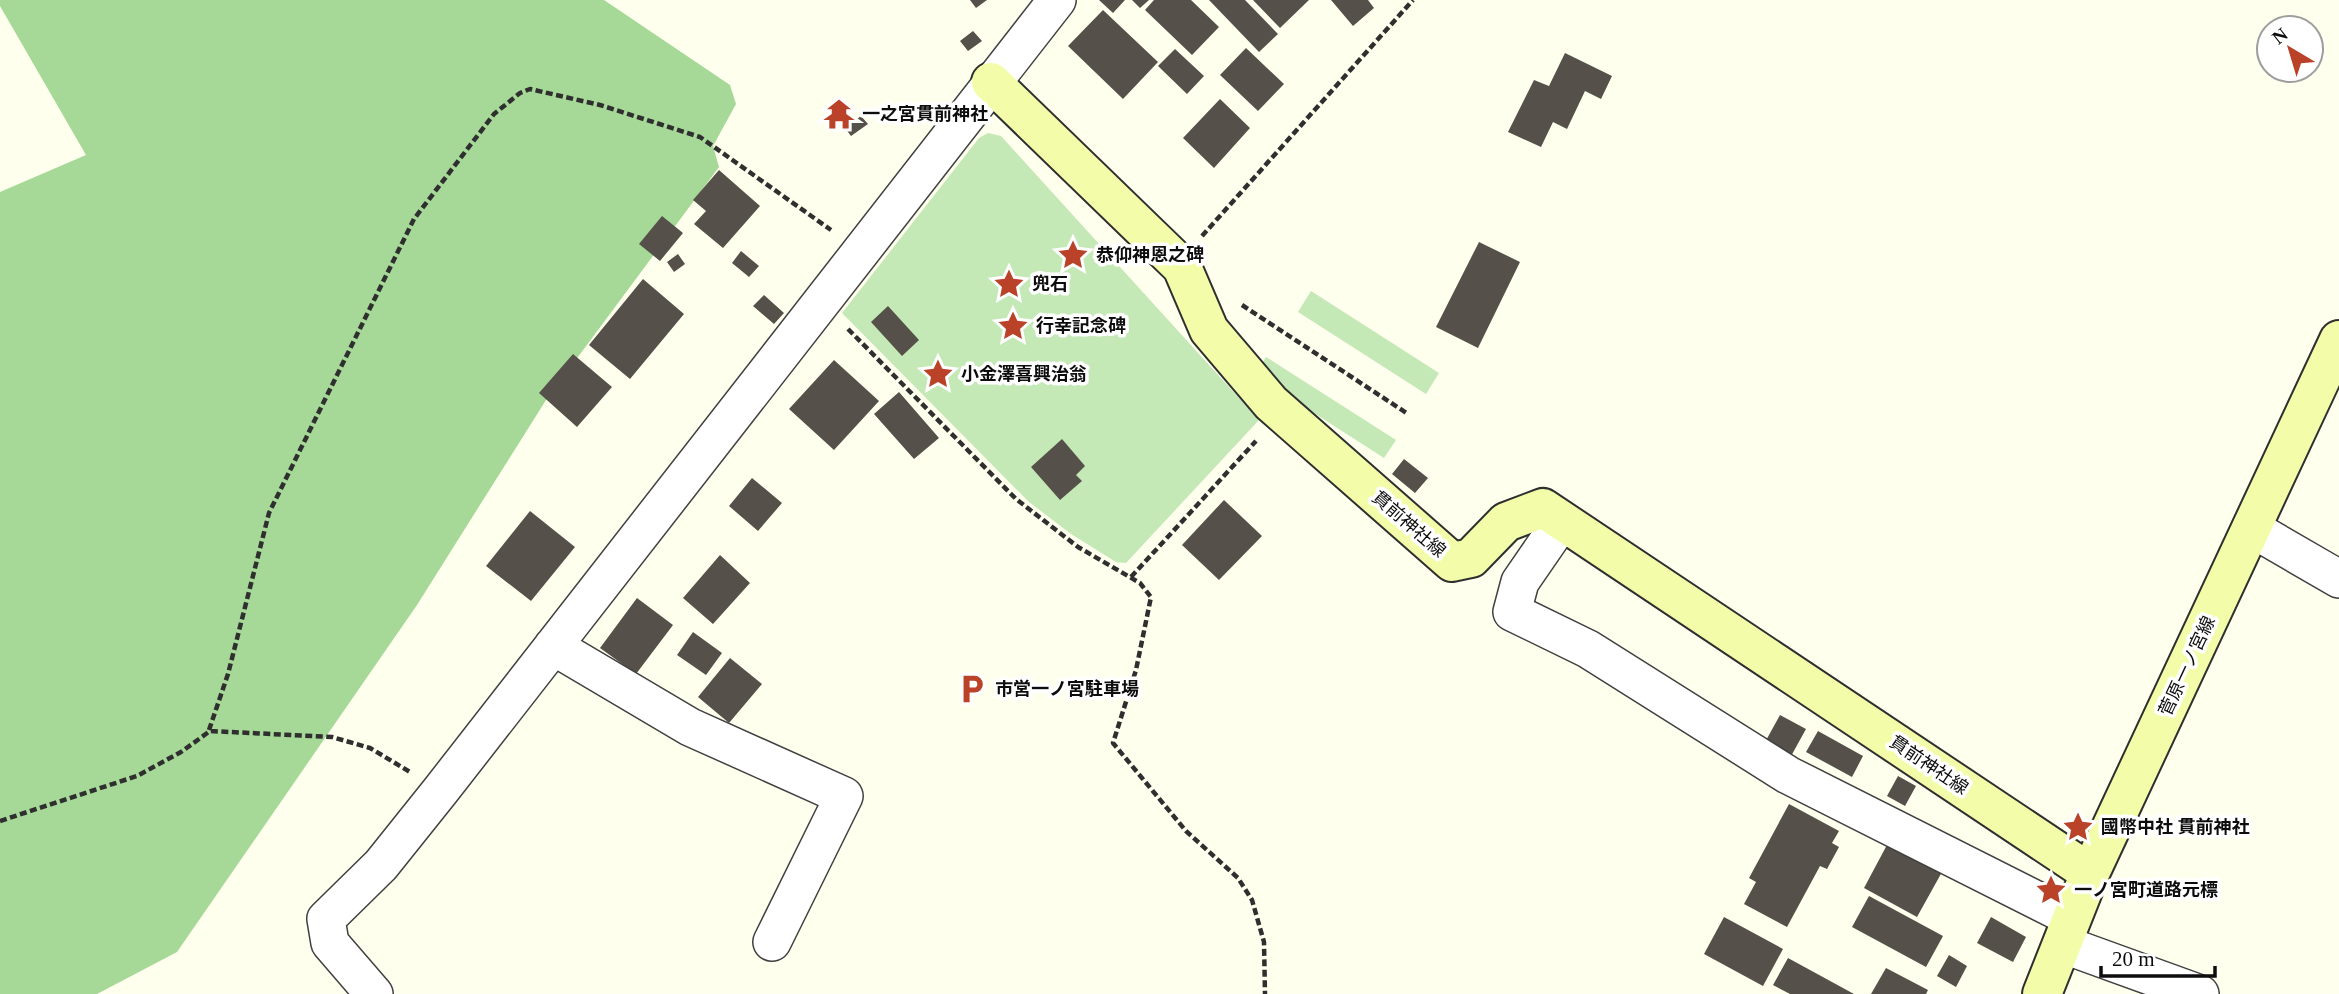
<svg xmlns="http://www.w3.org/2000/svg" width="2339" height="994" viewBox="0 0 2339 994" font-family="'Times New Roman','Noto Sans JP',serif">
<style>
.green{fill:#c5e8b7}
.forest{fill:#a6d897}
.building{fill:#555049}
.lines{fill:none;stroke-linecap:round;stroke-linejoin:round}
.minor-casing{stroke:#404040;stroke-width:40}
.secondary-casing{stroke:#2f2f2f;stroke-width:42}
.path{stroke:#2f2f2f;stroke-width:4.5;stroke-dasharray:7 3.5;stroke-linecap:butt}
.minor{stroke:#fff;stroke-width:37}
.secondary{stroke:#f3fda9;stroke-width:38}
.labels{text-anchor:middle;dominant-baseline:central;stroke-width:7;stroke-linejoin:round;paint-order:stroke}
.poi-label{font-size:18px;font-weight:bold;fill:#0d0d0d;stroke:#fff;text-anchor:start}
.street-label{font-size:18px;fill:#0d0d0d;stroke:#fff}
</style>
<rect width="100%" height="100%" fill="#feffed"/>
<path class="green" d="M988 133 1001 136 1259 420 1126 563 1116 562 1071 534 1029 502 842 313 979 138Z
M1311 291 1439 373 1426 394 1298 312Z
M1266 357 1396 440 1384 458 1255 375Z"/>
<path class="forest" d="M0 0H604L730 85 736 104 713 146 719 167 546 400 417 605 177 952 97 994H0V192L86 155 0 6Z"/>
<path class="building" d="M970 0H987L976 8Z
M1099 0H1125L1113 13Z
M1132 0H1149L1140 8Z
M1154 0H1191L1219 27 1192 55 1145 10Z
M1209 0H1245L1278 34 1259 52Z
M1253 0H1309L1280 28Z
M1331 0H1368L1374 8 1353 26Z
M1103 10 1158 62 1123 99 1068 46Z
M973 31 982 41 968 51 960 41Z
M1246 48 1284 84 1258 111 1220 75Z
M1175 49 1204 76 1187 94 1158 66Z
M1565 53 1612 76 1601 99 1585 91 1567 129 1553 122 1541 147 1508 132 1534 80 1549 86Z
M1220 99 1250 128 1214 168 1183 138Z
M861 116 868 124 851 136 845 128Z
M719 170 760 206 723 248 694 224 706 211 693 200Z
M662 216 683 233 660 261 639 244Z
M1479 242 1520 262 1478 348 1436 327Z
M741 251 759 266 749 277 732 263Z
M678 254 685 264 674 272 667 262Z
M643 279 684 314 630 379 589 345Z
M764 295 784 313 774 324 753 306Z
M888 306 919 340 902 356 871 322Z
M573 354 612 387 577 427 539 393Z
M834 360 879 401 834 450 789 409Z
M899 392 939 438 914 459 874 414Z
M1062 439 1085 466 1076 475 1082 481 1060 500 1031 467Z
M1404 459 1428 478 1415 493 1392 474Z
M752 478 782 503 758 531 729 506Z
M1224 500 1262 536 1219 580 1182 545Z
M530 511 575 547 531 601 486 566Z
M720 555 750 583 713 624 683 598Z
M637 598 673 625 636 674 600 648Z
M693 632 722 653 706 675 677 655Z
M730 658 762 684 729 723 698 697Z
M1780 715 1806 729 1790 758 1764 744Z
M1818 731 1863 756 1852 777 1806 752Z
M1898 776 1916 786 1905 806 1887 796Z
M1789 804 1839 831 1832 843 1839 847 1827 869 1820 866 1787 927 1744 904 1756 882 1749 878Z
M1888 843 1942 872 1917 917 1864 888Z
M1869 896 1943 936 1926 967 1852 927Z
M1724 917 1783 949 1763 986 1704 954Z
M1991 917 2026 937 2013 962 1977 943Z
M1949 955 1967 966 1956 987 1937 976Z
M1788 958 1854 994H1790L1773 985Z
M1886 968 1928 990 1926 994H1871Z"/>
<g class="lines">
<g class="minor-casing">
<path id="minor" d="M1562 521 1520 582 1512 612 1588 649 1788 775 2072 918
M2251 528 2339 579
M553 646 690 727 844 796 772 942
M2062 944 2200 994
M374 994 330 943 326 919 381 865 441 790 1057 0"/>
</g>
<g class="secondary-casing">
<path id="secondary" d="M991 82 1182 267 1209 330 1271 403 1452 562 1471 558 1506 522 1543 508 2090 873
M2042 994 2090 873 2339 340"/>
</g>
<path class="path" d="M1202 236 1413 0
M1242 305 1408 414
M848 329 1016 499 1078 547 1140 583 1151 597 1136 670 1113 743 1186 831 1238 878 1252 900 1264 942 1265 994
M1131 577 1256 441
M209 730 228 674 269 513 414 219 494 114 520 93 530 89 600 105 700 137 831 230
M0 821 137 776 181 752 210 731 332 737 370 748 410 772"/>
<use href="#minor" class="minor"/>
<use href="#secondary" class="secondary"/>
</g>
<defs>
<g id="temple-bare" transform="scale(2.415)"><path d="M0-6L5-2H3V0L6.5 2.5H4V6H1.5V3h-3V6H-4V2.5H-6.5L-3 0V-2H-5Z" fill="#b94228" stroke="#fff" stroke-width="2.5" paint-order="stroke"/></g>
<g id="sight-bare" transform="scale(2.415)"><path d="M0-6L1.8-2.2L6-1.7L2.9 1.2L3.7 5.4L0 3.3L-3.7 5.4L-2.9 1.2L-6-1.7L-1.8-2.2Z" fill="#b94228" stroke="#fff" stroke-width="2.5" paint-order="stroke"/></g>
<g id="parking-bare" transform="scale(2.415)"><path d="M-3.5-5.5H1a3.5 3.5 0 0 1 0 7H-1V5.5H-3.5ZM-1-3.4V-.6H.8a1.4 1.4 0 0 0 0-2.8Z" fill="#b94228" stroke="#fff" stroke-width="2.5" paint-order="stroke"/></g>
</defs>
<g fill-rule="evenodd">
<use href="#temple-bare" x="839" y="114"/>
<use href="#sight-bare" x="1073" y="255"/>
<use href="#sight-bare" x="1009" y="284"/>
<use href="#sight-bare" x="1013" y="326"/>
<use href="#sight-bare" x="938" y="374"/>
<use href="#parking-bare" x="972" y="689"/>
<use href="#sight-bare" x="2078" y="827"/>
<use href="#sight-bare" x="2051" y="890"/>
</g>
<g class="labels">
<g class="poi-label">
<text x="862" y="114">一之宮貫前神社</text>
<text x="1096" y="255">恭仰神恩之碑</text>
<text x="1032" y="284">兜石</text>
<text x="1036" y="326">行幸記念碑</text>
<text x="961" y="374">小金澤喜興治翁</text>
<text x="995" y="689">市営一ノ宮駐車場</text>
<text x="2101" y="827">國幣中社 貫前神社</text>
<text x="2074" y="890">一ノ宮町道路元標</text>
</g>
<g class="street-label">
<text transform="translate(1409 524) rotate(41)">貫前神社線</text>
<text transform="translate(2187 666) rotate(-65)">菅原一ノ宮線</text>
<text transform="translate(1929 765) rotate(34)">貫前神社線</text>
</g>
</g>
<g transform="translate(2290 49) rotate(322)"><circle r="33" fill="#ffffff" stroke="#9e9e9e" stroke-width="2"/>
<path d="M0-5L12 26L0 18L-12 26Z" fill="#b94228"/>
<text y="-10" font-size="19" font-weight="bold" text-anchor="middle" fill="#0d0d0d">N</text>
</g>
<path d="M2101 966v10h114v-10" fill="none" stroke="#0d0d0d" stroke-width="3.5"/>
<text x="2112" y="966" font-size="21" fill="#0d0d0d" stroke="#ffffff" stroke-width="5" paint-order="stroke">20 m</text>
</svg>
